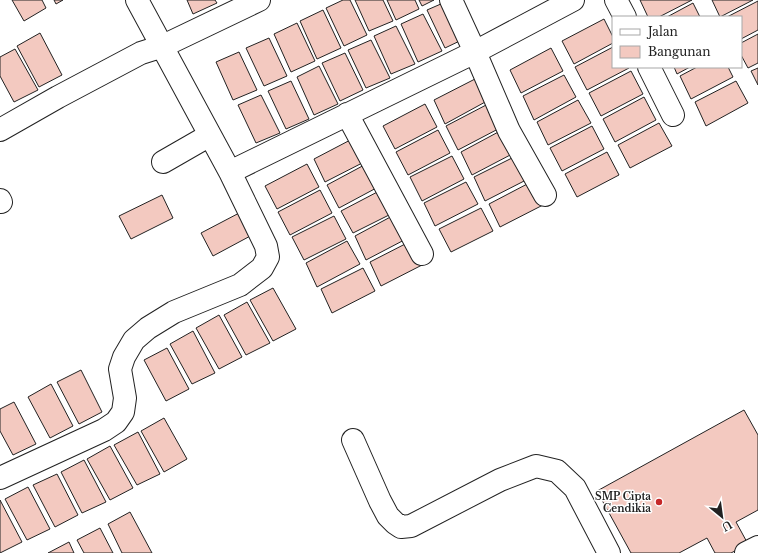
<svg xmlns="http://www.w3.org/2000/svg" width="758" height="553" viewBox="0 0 758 553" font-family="'Libre Baskerville',serif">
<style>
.building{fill:#f3c9c0;stroke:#222}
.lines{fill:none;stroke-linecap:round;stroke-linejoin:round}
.minor-casing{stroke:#222;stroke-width:24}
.minor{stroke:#fff;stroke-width:22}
.poi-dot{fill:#c62828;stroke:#fff;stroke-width:1.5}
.labels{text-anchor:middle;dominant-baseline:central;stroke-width:3;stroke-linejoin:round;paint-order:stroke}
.poi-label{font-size:10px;font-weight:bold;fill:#222;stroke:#fff;text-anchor:end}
</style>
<rect width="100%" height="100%" fill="#fff"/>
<path class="building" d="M12 0H42L46 8 24 21Z
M54 0H63L56 4Z
M187 0H215L217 3 193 14Z
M343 0H350L367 35 344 46 326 8Z
M355 0H383L393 21 369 31Z
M387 0H415L419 9 396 20Z
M419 0H434L422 6Z
M450 0 468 37 445 48 427 10Z
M640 0H692L659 17H648Z
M712 0H753L720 17Z
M758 1V30L741 39V17H727Z
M693 3 700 17H667Z
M323 10 341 48 317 59 300 21Z
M423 14 442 51 418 62 401 24Z
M604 19 613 37V43L574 64 562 41Z
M297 23 315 61 291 72 274 34Z
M396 26 415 64 391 74 374 36Z
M40 33 62 75 39 87 17 46Z
M758 34V63L748 68 741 55V43Z
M269 38 287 76 264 86 246 48Z
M371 40 390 78 366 88 348 50Z
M613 47V67H628L629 68 587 90 575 67Z
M551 48 563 71 521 93 510 70Z
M15 49 38 90 14 102 0 76V57Z
M239 52 257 90 233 100 216 62Z
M345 53 363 90 340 101 322 63Z
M319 66 338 104 314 115 297 77Z
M674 67H690L677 74Z
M697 67H728L733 77 691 99 680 76Z
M758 68V85L751 71Z
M631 71 643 94 601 116 589 93Z
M564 75 576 97 534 120 523 96Z
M475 79 487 101 445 124 434 100Z
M291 81 309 119 286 129 268 91Z
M736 81 748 103 706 126 695 102Z
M261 95 280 133 256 143 238 105Z
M644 97 656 120 615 142 603 119Z
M578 100 591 123 548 145 537 122Z
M425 104 437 127 395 149 383 126Z
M488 104 500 128 458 150 446 126Z
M659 123 672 146 630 168 618 145Z
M592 126 604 149 562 171 550 148Z
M438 130 450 153 408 175 396 152Z
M502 130 514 153 472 175 461 152Z
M356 137 368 160 325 182 314 159Z
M607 152 619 175 577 197 565 174Z
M452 156 464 179 422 201 410 177Z
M516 156 528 179 485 201 474 177Z
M368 163 380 186 339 208 327 185Z
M307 164 319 187 277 209 265 186Z
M466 182 478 204 435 226 424 203Z
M531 182 543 205 500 227 489 204Z
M383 189 395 212 353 233 341 211Z
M320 190 332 213 290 235 278 212Z
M162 195 173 218 131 239 119 216Z
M481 208 493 231 451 252 439 229Z
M243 211 254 234 213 256 201 233Z
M396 214 408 238 366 260 355 236Z
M334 216 346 239 304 260 292 237Z
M347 241 360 264 317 287 306 263Z
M411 241 424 264 381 286 370 262Z
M363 268 375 291 332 313 321 289Z
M273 288 296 329 273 341 250 300Z
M247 302 270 343 246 355 224 315Z
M219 315 242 357 219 369 196 328Z
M193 331 215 373 192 384 170 344Z
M167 348 189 389 166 401 144 360Z
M81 370 102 412 79 424 57 382Z
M51 384 73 426 50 438 28 397Z
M14 402 36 444 13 455 0 431V409Z
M744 410 758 435V510L736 522 748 544 731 553H715L707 538 679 553H631L597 491Z
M164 418 187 459 164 472 141 431Z
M138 432 160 474 137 485 114 445Z
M110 446 133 488 110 500 87 459Z
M84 460 106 502 82 513 61 472Z
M57 474 78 515 55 527 33 485Z
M28 487 50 529 27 540 5 499Z
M0 500 22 542 0 553Z
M130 512 152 553H122L108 524Z
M100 528 113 553H84L77 540Z
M69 542 74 553H48Z"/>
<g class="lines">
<g class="minor-casing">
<path id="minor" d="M137 0 230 172
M451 0 475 52 509 131 545 195
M616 0 625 17
M649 67 673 115
M347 114 422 254
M0 130 58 97 141 53 163 46 259 0
M163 162 210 135
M0 200 1 202
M353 440 380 501 388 516 395 523 401 527 411 526 500 480 536 466 557 471 575 488 609 553
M0 478 104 430 116 422 123 412 125 398 120 369 124 357 134 340 148 328 174 312 240 285 262 268 268 257 266 246 230 172 475 52 573 0
M746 553 758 547"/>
</g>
<use href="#minor" class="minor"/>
</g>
<circle class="poi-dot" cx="659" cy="502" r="4"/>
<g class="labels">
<g class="poi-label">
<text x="651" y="496">SMP Cipta<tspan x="651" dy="12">Cendikia</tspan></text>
</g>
</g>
<rect x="612" y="16" width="130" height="52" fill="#ffffff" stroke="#a7a7a7"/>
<rect x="620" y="29" width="20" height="6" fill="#ffffff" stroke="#a7a7a7"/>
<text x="648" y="36" font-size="12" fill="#222222">Jalan</text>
<rect x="620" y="46" width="20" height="12" fill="#f3c9c0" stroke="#a7a7a7"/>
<text x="648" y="56" font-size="12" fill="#222222">Bangunan</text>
<g transform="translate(722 517) rotate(151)" stroke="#ffffff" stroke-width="3" paint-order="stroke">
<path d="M0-3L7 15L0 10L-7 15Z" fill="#222222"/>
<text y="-6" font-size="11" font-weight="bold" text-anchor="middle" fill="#222222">U</text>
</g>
</svg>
